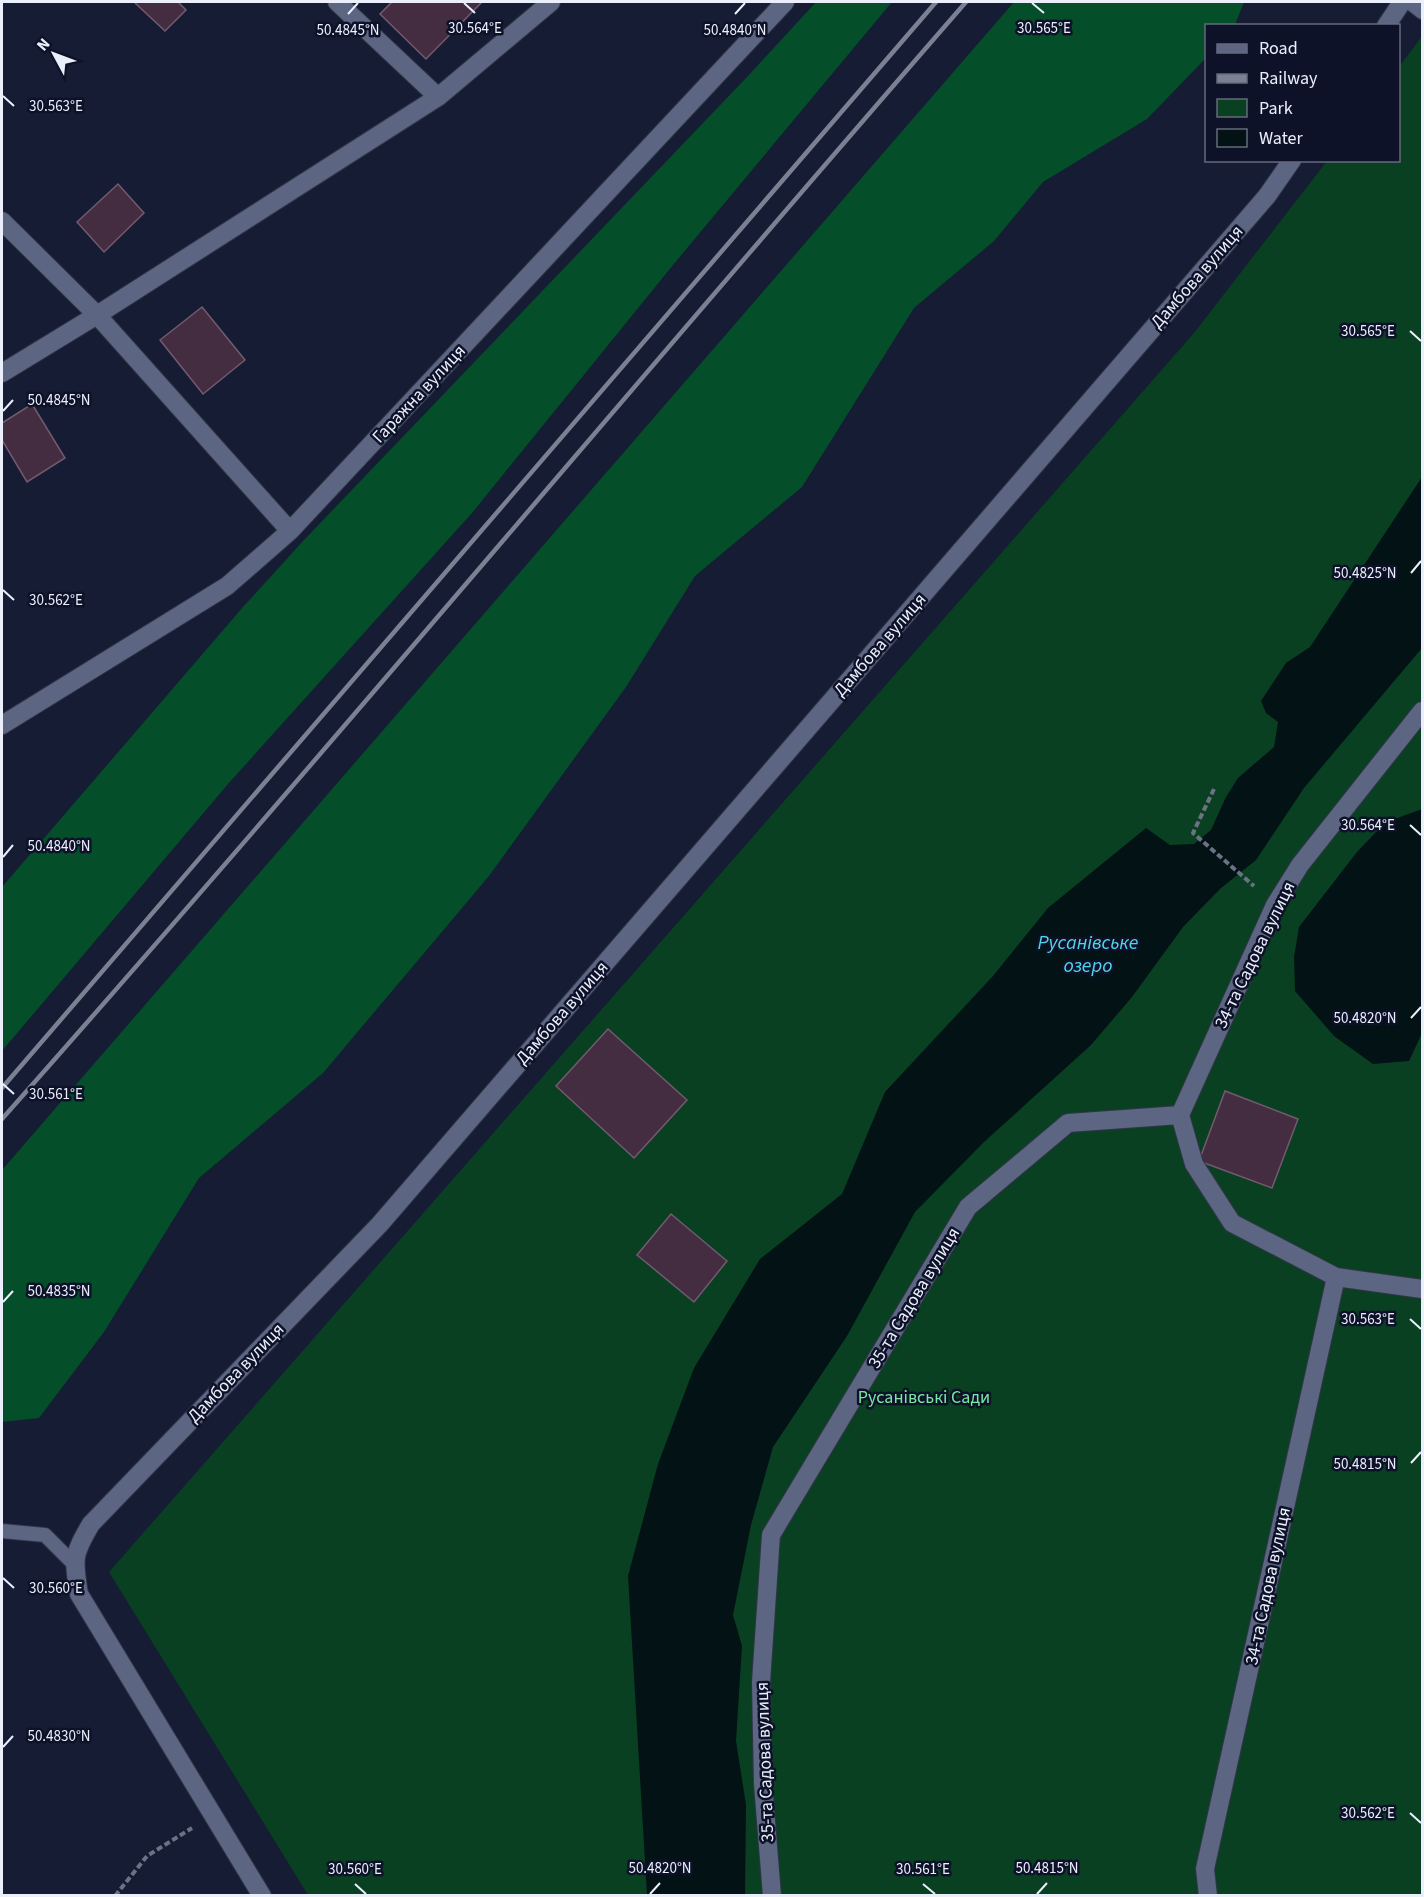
<svg xmlns="http://www.w3.org/2000/svg" width="1424" height="1897" viewBox="0 0 1424 1897" font-family="'Source Sans 3',sans-serif">
<style>
.green{fill:#094022}
.forest{fill:#044e29}
.water{fill:#031215}
.building{fill:#442d41;stroke:#735a6f;stroke-width:1.5}
.lines{fill:none;stroke-linecap:round;stroke-linejoin:round}
.lane-casing{stroke:#313547;stroke-width:16}
.street-casing{stroke:#313547;stroke-width:20}
.path{stroke:#6c7184;stroke-width:4;stroke-dasharray:6 3;stroke-linecap:butt}
.lane{stroke:#5c6581;stroke-width:14}
.street{stroke:#5c6581;stroke-width:18}
.rail{stroke:#7b8092;stroke-width:4.5}
.ticks{fill:none;stroke:#ebeffc;stroke-width:2}
.labels{text-anchor:middle;dominant-baseline:central;stroke-width:5;stroke-linejoin:round;paint-order:stroke}
.street-label{font-size:18px;fill:#ebeffc;stroke:#0d1229}
.park-label{font-size:18px;fill:#78e8a1;stroke:#0d1229}
.water-label{font-size:20px;font-style:italic;fill:#52d5ea;stroke:#0d1229}
.ticks-label{font-size:15px;text-anchor:middle;fill:#ebeffc;stroke:#0d1229;stroke-width:5;stroke-linejoin:round;paint-order:stroke}
</style>
<rect width="100%" height="100%" fill="#151c33"/>
<path class="green" d="M1422 36V1895H308L109 1572 1194 333 1327 161 1398 160 1399 67Z"/>
<path class="forest" d="M816 2H892L673 265 472 513 228 784 2 1051V887L243 607 303 541 747 77Z
M1014 2H1244L1235 25 1206 26V58L1147 119 1043 182 994 241 914 308 802 487 695 576 626 687 489 876 323 1073 199 1178 104 1332 39 1418 2 1422V1170Z"/>
<path class="water" d="M1422 477V648L1304 788 1256 860 1220 889 1183 927 1132 997 1091 1045 984 1142 915 1212 847 1336 773 1447 751 1525 733 1615 742 1646 736 1741 746 1805 745 1895H647L628 1576 658 1464 694 1368 760 1259 842 1194 885 1092 993 976 1048 908 1146 828 1170 845 1194 844 1211 830 1226 797 1238 778 1274 747 1278 722 1266 713 1261 701 1286 663 1310 647Z
M1422 809V1033L1409 1061 1373 1064 1334 1036 1295 991 1294 957 1299 927 1357 852 1376 832 1392 820Z"/>
<path class="building" d="M134 2H178L186 10 165 31Z
M392 2H482L426 59 380 14Z
M118 184 144 213 104 252 77 222Z
M202 307 245 360 203 394 160 340Z
M32 404 65 458 27 482 2 440V423Z
M608 1029 687 1100 634 1158 556 1086Z
M1225 1091 1298 1119 1272 1188 1199 1161Z
M671 1214 727 1261 694 1302 637 1255Z"/>
<g class="lines">
<g class="lane-casing">
<path id="lane" d="M1409 2 1422 12
M2 1531 45 1535 74 1564"/>
</g>
<g class="street-casing">
<path id="street" d="M337 2 438 97
M1386 26 1402 2
M2 221 97 315 290 531
M2 373 97 315 438 97 551 2
M1422 711 1300 865 1275 905 1180 1115 1194 1164 1232 1223 1336 1277 1422 1289
M2 725 227 586 290 531 785 2
M262 1896 79 1594C73 1559 73 1554 91 1524L380 1224 1267 196 1292 160
M772 1896 763 1784 761 1682 771 1535 968 1207 1068 1123 1180 1115
M1208 1896 1205 1869 1336 1277"/>
</g>
<path class="path" d="M1214 789 1193 833 1254 886
M115 1896 147 1856 192 1828"/>
<use href="#lane" class="lane"/>
<use href="#street" class="street"/>
<path class="rail" d="M2 1088 936 2
M2 1119C328 751 643 373 966 2"/>
</g>
<path class="ticks" d="M464 3 475 13M1032 3 1044 13M348 14 358 3M735 14 745 3M3 96 14 106M1410 331 1421 341M3 411 13 400M1411 573 1421 561M3 590 14 600M1410 825 1421 835M3 857 13 845M1411 1018 1421 1007M3 1084 14 1094M3 1302 13 1291M1410 1319 1421 1329M1411 1463 1421 1452M3 1578 14 1588M3 1747 13 1736M1410 1813 1421 1823M355 1884 366 1894M923 1884 935 1894M650 1894 660 1883M1037 1894 1047 1883"/>
<g class="labels">
<g class="street-label">
<text transform="translate(1197 277) rotate(-49)">Дамбова вулиця</text>
<text transform="translate(419 394) rotate(-47)">Гаражна вулиця</text>
<text transform="translate(880 645) rotate(-49)">Дамбова вулиця</text>
<text transform="translate(1255 955) rotate(-64)">34-та Садова вулиця</text>
<text transform="translate(562 1013) rotate(-49)">Дамбова вулиця</text>
<text transform="translate(914 1298) rotate(-59)">35-та Садова вулиця</text>
<text transform="translate(236 1373) rotate(-46)">Дамбова вулиця</text>
<text transform="translate(1268 1586) rotate(-78)">34-та Садова вулиця</text>
<text transform="translate(765 1762) rotate(-92)">35-та Садова вулиця</text>
</g>
<g class="park-label">
<text x="924" y="1397">Русанівські Сади</text>
</g>
<g class="water-label">
<text x="1088" y="943">Русанівське<tspan x="1088" dy="23">озеро</tspan></text>
</g>
</g>
<g class="ticks-label">
<text x="475" y="33">30.564°E</text>
<text x="1044" y="33">30.565°E</text>
<text x="348" y="35">50.4845°N</text>
<text x="735" y="35">50.4840°N</text>
<text x="56" y="111">30.563°E</text>
<text x="1368" y="336">30.565°E</text>
<text x="59" y="405">50.4845°N</text>
<text x="1365" y="578">50.4825°N</text>
<text x="56" y="605">30.562°E</text>
<text x="1368" y="830">30.564°E</text>
<text x="59" y="851">50.4840°N</text>
<text x="1365" y="1023">50.4820°N</text>
<text x="56" y="1099">30.561°E</text>
<text x="59" y="1296">50.4835°N</text>
<text x="1368" y="1324">30.563°E</text>
<text x="1365" y="1469">50.4815°N</text>
<text x="56" y="1593">30.560°E</text>
<text x="59" y="1741">50.4830°N</text>
<text x="1368" y="1818">30.562°E</text>
<text x="660" y="1873">50.4820°N</text>
<text x="1047" y="1873">50.4815°N</text>
<text x="355" y="1874">30.560°E</text>
<text x="923" y="1874">30.561°E</text>
</g>
<rect width="1424" height="1897" fill="none" stroke="#ebeffc" stroke-width="6"/>
<rect x="1205" y="24" width="195" height="138" fill="#0d1229" stroke="#666a7d" stroke-width="1.5"/>
<rect x="1217" y="44" width="30" height="9" fill="#5c6581" stroke="#666a7d" stroke-width="1.5"/>
<text x="1259" y="54" font-size="18" fill="#ebeffc">Road</text>
<rect x="1217" y="74" width="30" height="9" fill="#7b8092" stroke="#666a7d" stroke-width="1.5"/>
<text x="1259" y="84" font-size="18" fill="#ebeffc">Railway</text>
<rect x="1217" y="99" width="30" height="18" fill="#094022" stroke="#666a7d" stroke-width="1.5"/>
<text x="1259" y="114" font-size="18" fill="#ebeffc">Park</text>
<rect x="1217" y="129" width="30" height="18" fill="#031215" stroke="#666a7d" stroke-width="1.5"/>
<text x="1259" y="144" font-size="18" fill="#ebeffc">Water</text>
<g transform="translate(54 54) rotate(311)" stroke="#0d1229" stroke-width="4.5" paint-order="stroke">
<path d="M0-4.5L10 22L0 15L-10 22Z" fill="#ebeffc"/>
<text y="-9" font-size="16" font-weight="bold" text-anchor="middle" fill="#ebeffc">N</text>
</g>
</svg>
